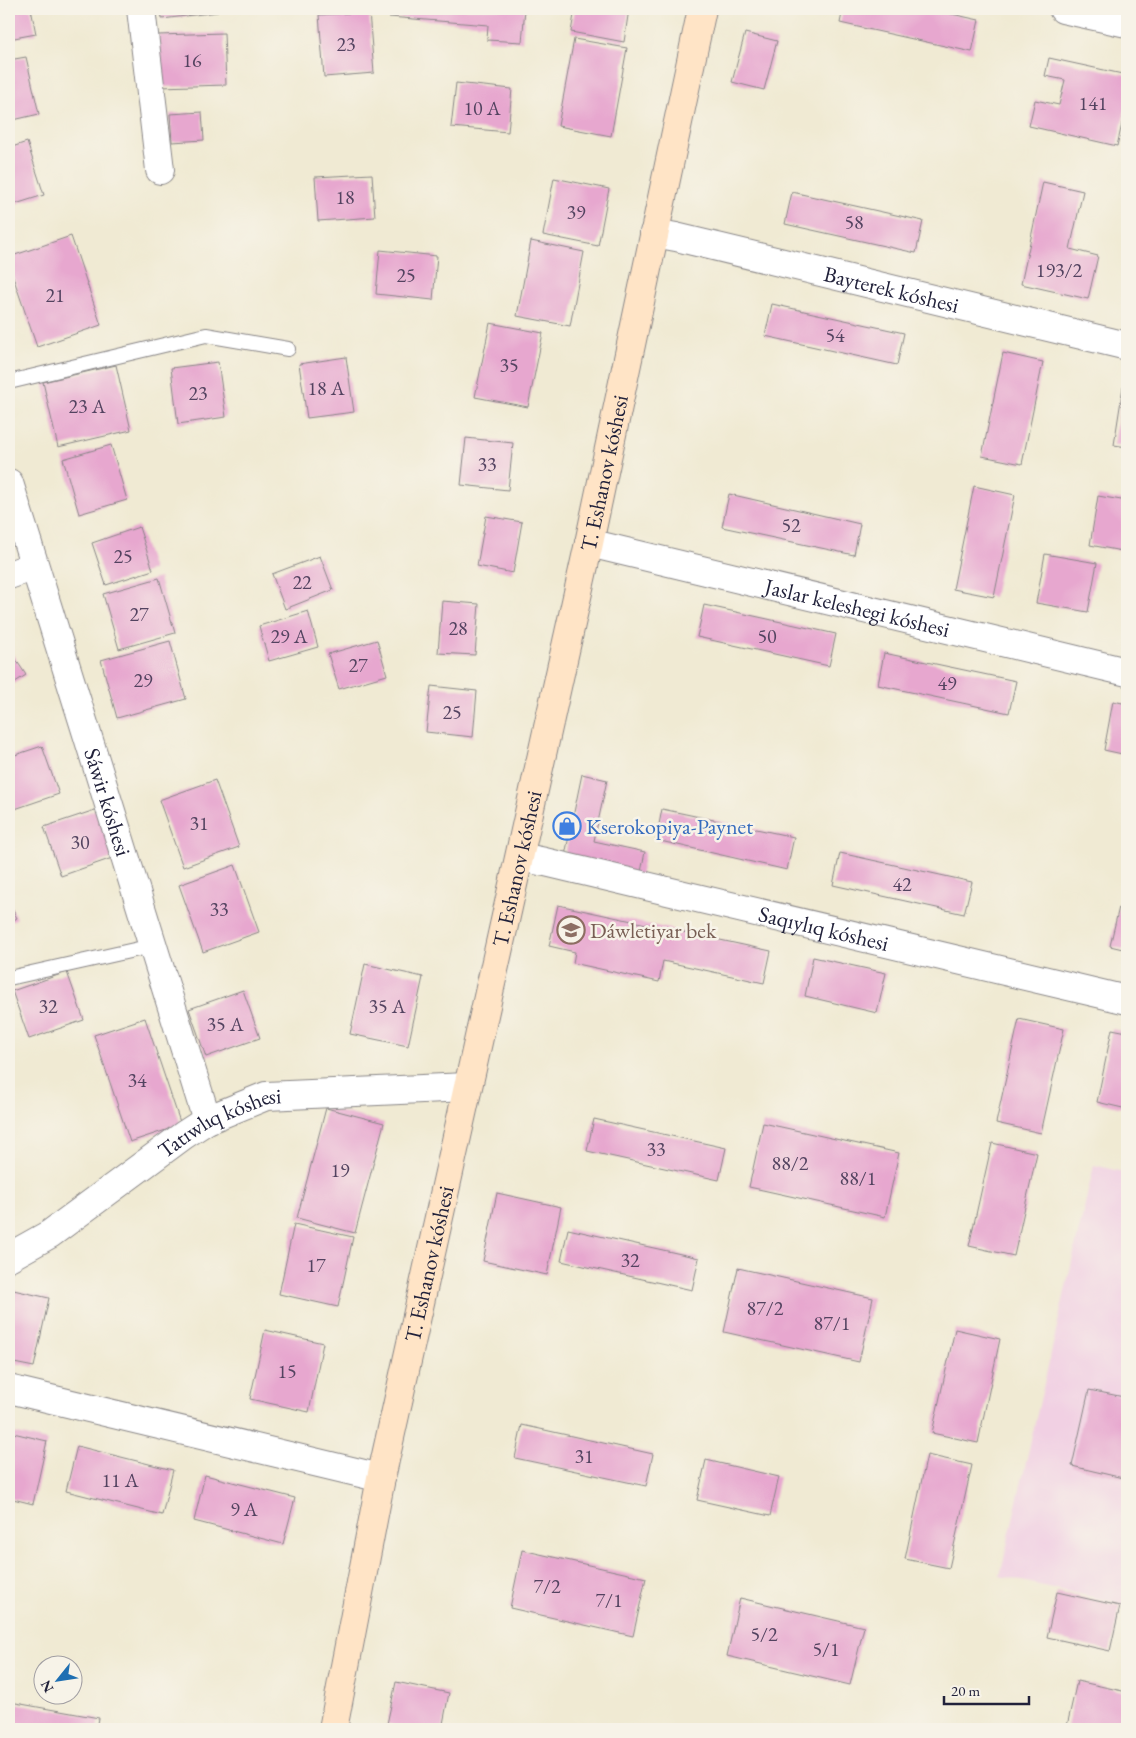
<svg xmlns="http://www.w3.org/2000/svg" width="1136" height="1738" viewBox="0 0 1136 1738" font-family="'EB Garamond',serif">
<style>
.built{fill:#f1d0e3}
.building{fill:#e7a7cf}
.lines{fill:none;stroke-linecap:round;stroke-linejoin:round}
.lane-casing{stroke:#898687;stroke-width:16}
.street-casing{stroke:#898687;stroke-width:30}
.secondary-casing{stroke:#898687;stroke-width:30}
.lane{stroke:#fff;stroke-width:14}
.street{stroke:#fff;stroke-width:28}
.secondary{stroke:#ffe4c6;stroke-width:28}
.labels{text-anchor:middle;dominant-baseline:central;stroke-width:5;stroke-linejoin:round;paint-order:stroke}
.number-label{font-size:20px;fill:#534360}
.street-label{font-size:22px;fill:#22223b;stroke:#f7f3e8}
.shop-label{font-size:22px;fill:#366cbe;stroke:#f7f3e8;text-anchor:start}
.education-label{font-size:22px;fill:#785e54;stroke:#f7f3e8;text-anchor:start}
</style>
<rect width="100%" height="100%" fill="#f7f3e8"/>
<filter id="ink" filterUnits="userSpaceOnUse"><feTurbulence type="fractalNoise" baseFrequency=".02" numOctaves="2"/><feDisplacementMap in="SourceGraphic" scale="10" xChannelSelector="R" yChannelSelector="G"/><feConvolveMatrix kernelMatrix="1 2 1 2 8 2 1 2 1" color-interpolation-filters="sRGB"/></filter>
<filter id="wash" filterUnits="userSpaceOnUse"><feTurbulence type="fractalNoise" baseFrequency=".0096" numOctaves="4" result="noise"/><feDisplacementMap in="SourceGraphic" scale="20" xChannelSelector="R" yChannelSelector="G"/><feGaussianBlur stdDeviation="1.12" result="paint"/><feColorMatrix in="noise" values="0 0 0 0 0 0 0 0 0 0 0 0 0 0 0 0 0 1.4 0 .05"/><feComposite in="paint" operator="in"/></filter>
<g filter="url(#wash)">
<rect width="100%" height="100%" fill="#f0ead3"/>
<path class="built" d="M1094 1165 1127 1173V1605L1000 1576Z"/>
<g id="blocks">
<path class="building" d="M9 9H31L36 34 9 39Z
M161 9H218V12L162 19Z
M390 9H525L522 42 487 40 488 25 389 17Z
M575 9H629L624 42 571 32Z
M843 9H929L979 20 972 52 840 23Z
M369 12 374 73 324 77 319 15Z
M224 33 226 85 160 87 158 35Z
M745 33 777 41 764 90 732 82Z
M574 39 627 48 611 136 558 126Z
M26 57 39 114 9 121V60Z
M1049 58 1127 75V102L1117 146 1029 126 1035 100 1059 105 1065 80 1045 76Z
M456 83 512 89 508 132 451 127Z
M202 112 204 140 172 142 170 114Z
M27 142 44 195 9 206V148Z
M372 174 375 217 318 221 315 177Z
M554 178 609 189 598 246 543 235Z
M1043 182 1083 191 1070 249 1098 256 1088 299 1021 284Z
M792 192 923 221 916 253 785 224Z
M71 236 101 325 37 347 9 265V257Z
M531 241 584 252 570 326 517 316Z
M380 250 437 256 433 300 376 294Z
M772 304 904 333 897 365 765 336Z
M490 323 543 333 528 407 475 397Z
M1003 353 1043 362 1022 464 982 456Z
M346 357 354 412 307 418 299 364Z
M218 362 226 417 178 424 171 368Z
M116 365 131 430 58 447 43 382Z
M1123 387 1127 388V447L1114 445Z
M466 438 513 443 508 490 461 485Z
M111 445 127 500 79 514 63 459Z
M974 486 1015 495 994 597 953 589Z
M729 494 860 524 854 555 722 527Z
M1098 496 1127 501V552L1090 545Z
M486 516 522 522 513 573 477 566Z
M139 527 153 570 106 585 92 543Z
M1045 554 1097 563 1088 612 1036 603Z
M320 556 333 590 285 609 272 574Z
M159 578 175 633 119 649 103 594Z
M442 601 479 604 475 655 438 653Z
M704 605 836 634 829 666 697 637Z
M308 611 318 647 269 661 259 626Z
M377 640 387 675 339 689 328 654Z
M170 641 186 699 117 718 101 660Z
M9 649 26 675 9 686Z
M884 653 1016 681 1009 713 878 685Z
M431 686 477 691 473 737 426 732Z
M1113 701 1127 704V755L1104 750Z
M42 746 59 794 9 811V757Z
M582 774 607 780 594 841 645 852 640 877 564 860Z
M215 780 239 847 183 867 159 800Z
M98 809 115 857 61 876 44 827Z
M662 809 794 837 787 870 656 840Z
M840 853 972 882 964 914 833 885Z
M235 865 259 932 203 952 179 885Z
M9 903 17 918 9 923Z
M558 905 771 951 764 983 663 961 659 982 573 963 575 952 549 946Z
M1119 907 1127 909V950L1110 946Z
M813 957 886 973 877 1013 805 996Z
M365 964 423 977 408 1046 350 1034Z
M67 972 84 1020 29 1039 12 991Z
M243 990 260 1038 206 1057 189 1009Z
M145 1018 181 1125 130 1142 94 1035Z
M1019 1019 1064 1029 1041 1133 996 1123Z
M1112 1029 1127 1032V1109L1097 1102Z
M326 1108 384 1123 355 1233 297 1218Z
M594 1119 726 1148 719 1180 587 1151Z
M763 1123 899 1153 885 1217 749 1187Z
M992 1143 1037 1153 1014 1256 969 1246Z
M497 1193 561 1207 547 1275 483 1261Z
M294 1224 353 1237 338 1307 279 1294Z
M568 1229 699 1258 692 1290 561 1261Z
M738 1268 873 1298 859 1362 724 1332Z
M9 1289 49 1298 34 1367 9 1362Z
M955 1329 1000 1339 978 1443 932 1433Z
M265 1330 323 1343 309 1412 250 1399Z
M1126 1385 1127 1479 1072 1466 1089 1390 1124 1397Z
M522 1425 653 1454 646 1486 515 1458Z
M9 1432 47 1441 33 1504 9 1498Z
M77 1446 173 1470 162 1515 66 1491Z
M927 1455 972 1465 949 1568 905 1559Z
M706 1460 779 1477 770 1516 697 1500Z
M205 1475 295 1498 283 1544 194 1521Z
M522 1550 646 1578 633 1636 510 1608Z
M1057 1592 1120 1606 1110 1651 1047 1637Z
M740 1598 864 1627 850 1685 727 1656Z
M1077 1681 1127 1692V1729H1083L1067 1726Z
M396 1682 449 1693 442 1729H412L387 1724Z
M10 1702 99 1718 97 1729H9Z"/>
</g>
</g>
<g filter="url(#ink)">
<use href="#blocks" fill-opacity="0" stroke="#898687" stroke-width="1"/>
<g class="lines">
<g class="lane-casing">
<path id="lane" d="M9 382 206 335 288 349
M9 978 152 946"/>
</g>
<g class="street-casing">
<g id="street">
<path d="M141 9 160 170"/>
<path d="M1063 9 1127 23"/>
<path id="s1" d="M654 233 676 237 1127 346"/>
<path id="s2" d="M9 483 207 1120"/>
<path id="s3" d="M589 543 1127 672"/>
<path d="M9 575 34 566"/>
<path id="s4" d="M520 857 545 862 1127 1000"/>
<path id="s5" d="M9 1257 50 1234 184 1135 207 1120 266 1096 467 1087"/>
<path d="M9 1389 381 1478"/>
</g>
</g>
<g class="secondary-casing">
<g id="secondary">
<path id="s6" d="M333 1729 381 1478 589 543 702 9"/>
</g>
</g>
<use href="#lane" class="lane"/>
<use href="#street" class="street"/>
<use href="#secondary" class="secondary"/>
</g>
</g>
<defs>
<g id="shop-ring" transform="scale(1.4375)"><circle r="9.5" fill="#f7f3e8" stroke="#3f7fe0" stroke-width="1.5"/><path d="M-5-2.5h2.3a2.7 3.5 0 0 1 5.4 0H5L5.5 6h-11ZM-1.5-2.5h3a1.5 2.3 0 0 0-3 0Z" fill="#3f7fe0"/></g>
<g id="school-ring" transform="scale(1.4375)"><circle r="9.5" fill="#f7f3e8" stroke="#8d6e63" stroke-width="1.5"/><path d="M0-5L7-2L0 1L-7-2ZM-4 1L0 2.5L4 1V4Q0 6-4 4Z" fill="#8d6e63"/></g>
</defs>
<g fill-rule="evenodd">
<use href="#shop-ring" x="567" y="826"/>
<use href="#school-ring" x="571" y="930"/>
</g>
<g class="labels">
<g class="number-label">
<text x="346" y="44">23</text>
<text x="192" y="60">16</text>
<text x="1093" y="103">141</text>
<text x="482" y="108">10 А</text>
<text x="345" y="197">18</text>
<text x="576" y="212">39</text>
<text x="854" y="222">58</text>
<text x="1059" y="270">193/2</text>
<text x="406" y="275">25</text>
<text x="55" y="295">21</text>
<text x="835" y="335">54</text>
<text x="509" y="365">35</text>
<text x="326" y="388">18 А</text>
<text x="198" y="393">23</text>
<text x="87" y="406">23 А</text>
<text x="487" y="464">33</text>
<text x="791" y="525">52</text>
<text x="123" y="556">25</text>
<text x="302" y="582">22</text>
<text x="139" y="614">27</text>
<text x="458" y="628">28</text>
<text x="289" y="636">29 А</text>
<text x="767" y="636">50</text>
<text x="358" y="665">27</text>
<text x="143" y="680">29</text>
<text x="947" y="683">49</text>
<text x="452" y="712">25</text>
<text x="199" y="823">31</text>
<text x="80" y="842">30</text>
<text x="902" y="884">42</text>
<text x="219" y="909">33</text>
<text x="48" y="1006">32</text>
<text x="387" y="1006">35 А</text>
<text x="225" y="1024">35 А</text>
<text x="137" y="1080">34</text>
<text x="656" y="1149">33</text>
<text x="790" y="1163">88/2</text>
<text x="340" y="1170">19</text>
<text x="858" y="1178">88/1</text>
<text x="630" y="1260">32</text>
<text x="316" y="1265">17</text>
<text x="765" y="1308">87/2</text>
<text x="832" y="1323">87/1</text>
<text x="287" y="1371">15</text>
<text x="584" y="1456">31</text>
<text x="120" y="1480">11 А</text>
<text x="244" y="1509">9 А</text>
<text x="547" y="1586">7/2</text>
<text x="609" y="1600">7/1</text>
<text x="764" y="1634">5/2</text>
<text x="826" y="1649">5/1</text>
</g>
<g class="street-label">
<text stroke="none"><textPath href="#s1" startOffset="244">Bayterek kóshesi</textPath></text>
<text stroke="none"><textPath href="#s6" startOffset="1285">T. Eshanov kóshesi</textPath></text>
<text stroke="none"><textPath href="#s3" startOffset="276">Jaslar keleshegi kóshesi</textPath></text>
<text stroke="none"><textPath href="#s2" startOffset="334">Sáwir kóshesi</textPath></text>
<text stroke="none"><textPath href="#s6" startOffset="880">T. Eshanov kóshesi</textPath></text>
<text stroke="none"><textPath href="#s4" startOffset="312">Saqıylıq kóshesi</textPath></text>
<text stroke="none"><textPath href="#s5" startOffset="252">Tatıwlıq kóshesi</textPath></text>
<text stroke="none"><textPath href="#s6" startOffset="475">T. Eshanov kóshesi</textPath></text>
</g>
<g class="shop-label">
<text x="586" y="826">Kserokopiya-Paynet</text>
</g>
<g class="education-label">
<text x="590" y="930">Dáwletiyar bek</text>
</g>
</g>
<rect width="1136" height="1738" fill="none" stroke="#f7f3e8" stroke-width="30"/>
<g transform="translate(58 1680) rotate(240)"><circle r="24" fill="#f7f3e8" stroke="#a29fa3"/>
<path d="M0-4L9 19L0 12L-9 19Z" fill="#1f6fb2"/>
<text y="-8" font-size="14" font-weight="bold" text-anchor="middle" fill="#22223b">N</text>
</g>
<path d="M944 1696v8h85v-8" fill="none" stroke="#22223b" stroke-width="2.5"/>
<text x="951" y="1696" font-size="15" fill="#22223b" stroke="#f7f3e8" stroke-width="4" paint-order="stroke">20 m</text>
</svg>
